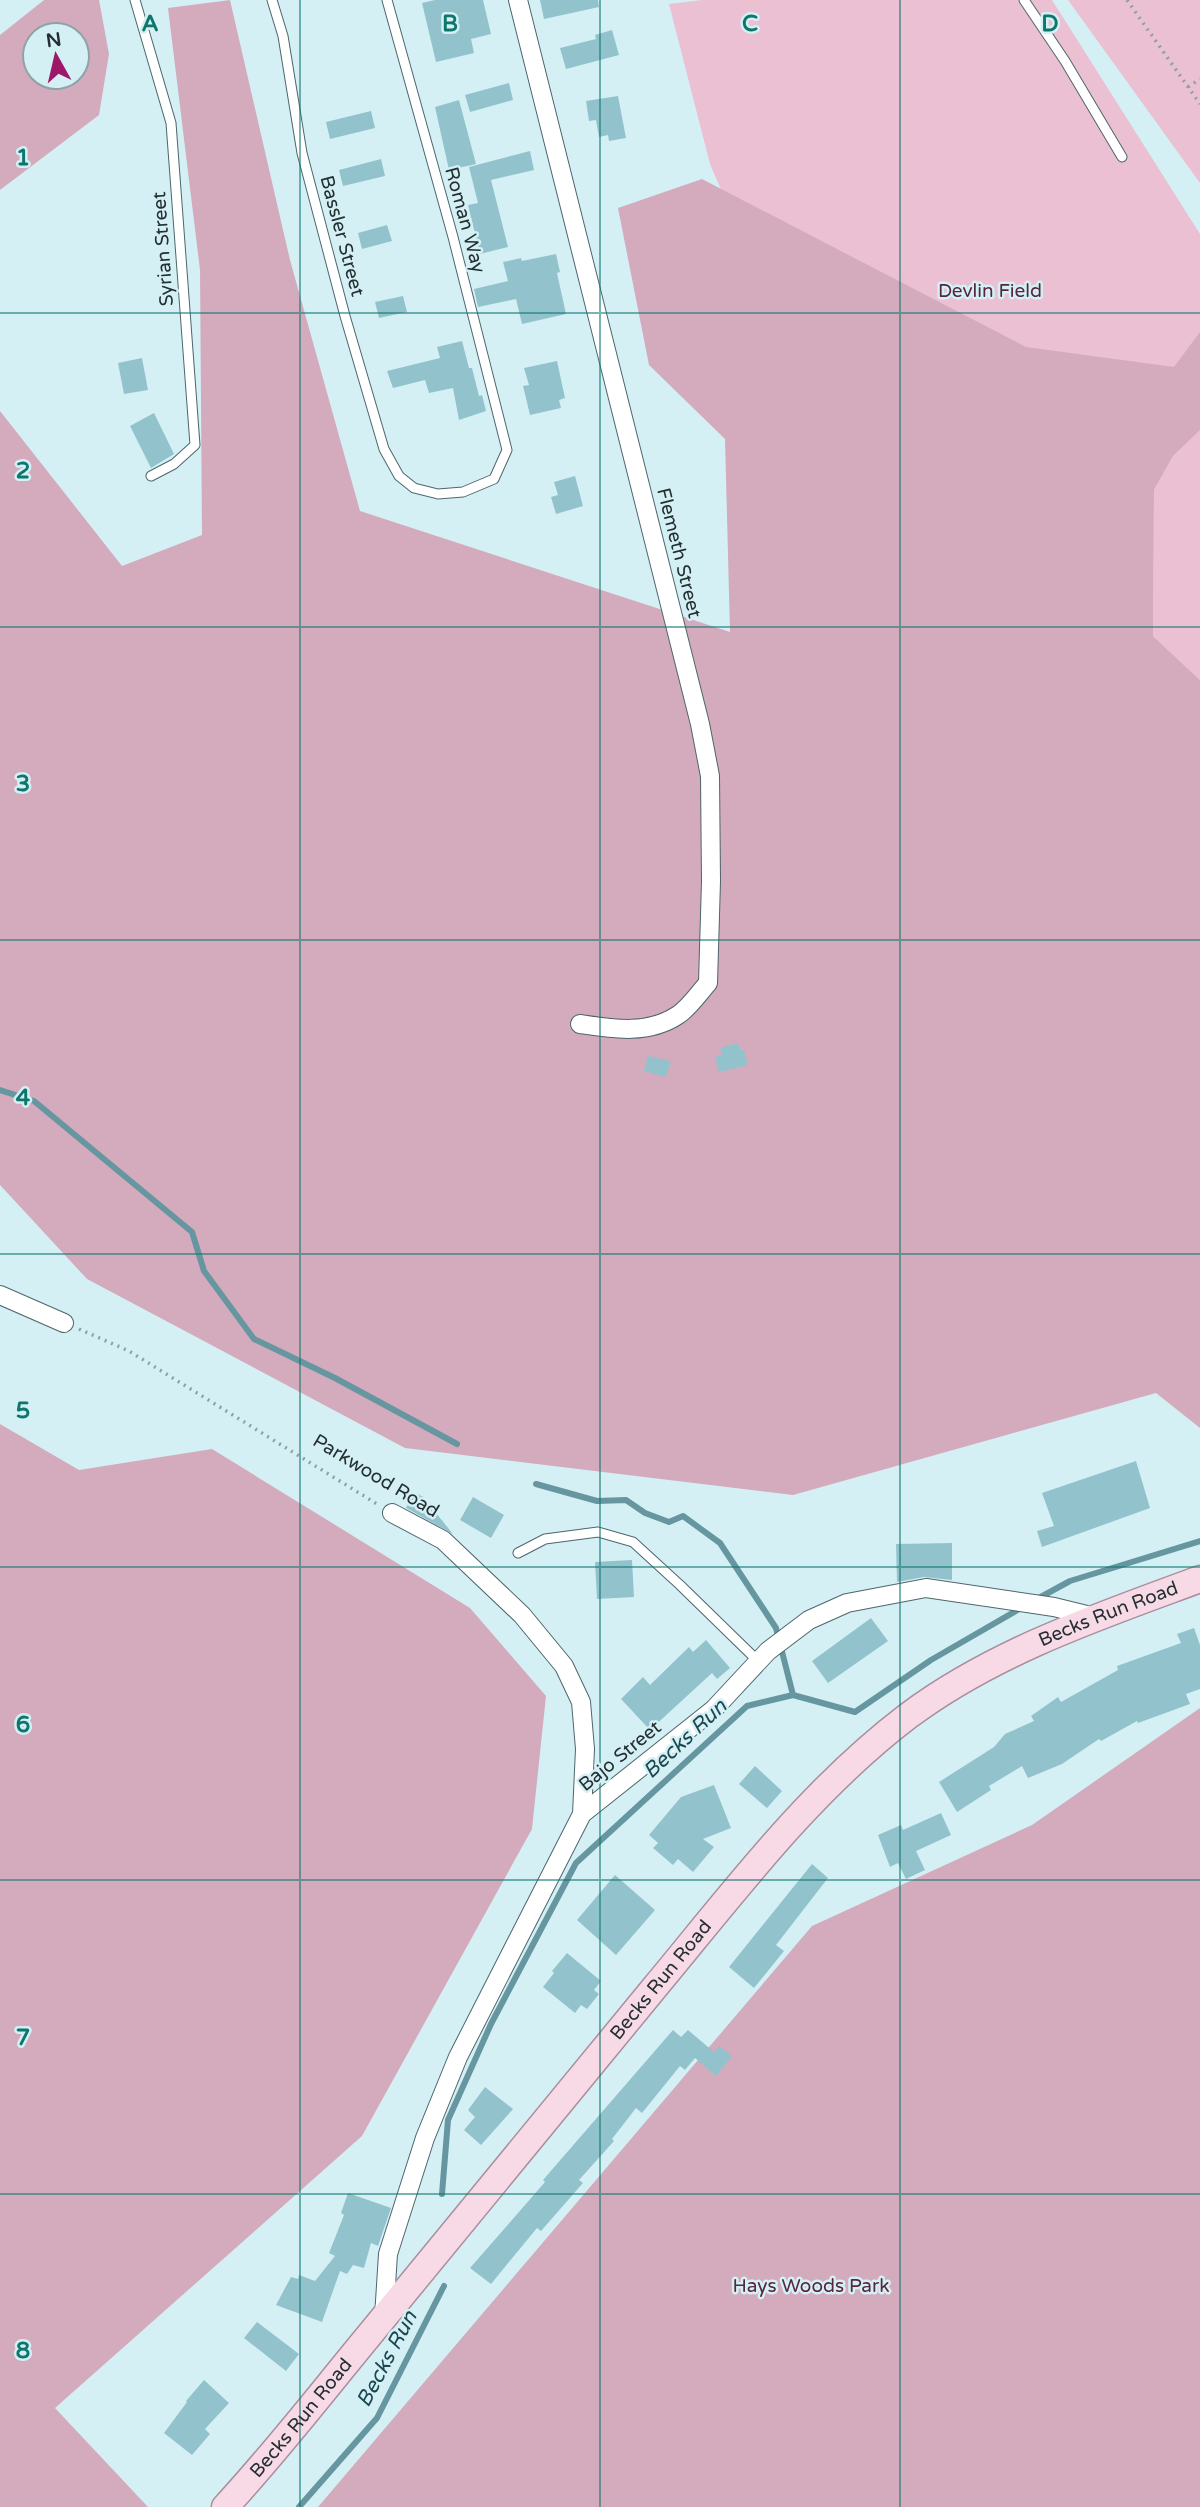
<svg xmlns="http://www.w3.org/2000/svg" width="1200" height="2507" viewBox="0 0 1200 2507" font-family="'Varela Round',sans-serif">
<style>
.green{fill:#eac0d2}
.forest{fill:#d4abbd;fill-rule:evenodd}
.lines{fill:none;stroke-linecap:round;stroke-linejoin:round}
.stream{stroke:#6696a0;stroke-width:6}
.building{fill:#92c3cd}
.lane-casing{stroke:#4e666b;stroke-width:11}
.street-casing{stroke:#4e666b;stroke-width:20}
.primary-casing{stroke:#ab8e9d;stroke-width:29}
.path{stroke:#8ca1a5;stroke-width:3.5;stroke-dasharray:2 5;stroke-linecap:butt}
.lane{stroke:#fff;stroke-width:9}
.street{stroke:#fff;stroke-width:18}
.primary{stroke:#f8dae7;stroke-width:26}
.grid{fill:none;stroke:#0f766e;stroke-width:2;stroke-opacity:0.55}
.labels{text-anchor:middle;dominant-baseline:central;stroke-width:5;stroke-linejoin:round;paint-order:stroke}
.street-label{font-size:19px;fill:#242f31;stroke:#d4f0f5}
.park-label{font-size:19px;fill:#58243e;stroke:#d4f0f5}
.water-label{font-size:21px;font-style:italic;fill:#1b4850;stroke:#d4f0f5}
.grid-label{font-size:23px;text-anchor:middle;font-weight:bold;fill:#0f766e;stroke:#d4f0f5;stroke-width:5;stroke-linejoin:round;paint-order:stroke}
</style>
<rect width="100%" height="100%" fill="#d4f0f5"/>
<path class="green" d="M702 0H1052L1200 234V680L1153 636 1154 490 1173 456 1199 430 853 497 710 164 669 4Z
M1068 0H1200V183Z"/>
<path class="forest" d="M44 0H99L109 54 99 115 0 190V35ZM35 35H77V77H35Z
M230 0 290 260 360 511 730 632 725 439 649 365 618 208 702 179 1026 347 1174 367 1200 332V430L1173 456 1154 490 1153 636 1200 680V1428L1156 1393 793 1495 405 1448 87 1279 0 1185V411L122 566 202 535 200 270 168 8Z
M0 1424 79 1470 212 1449 470 1608 546 1696 532 1829 362 2136 55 2408 148 2507H0Z
M1200 1708V2507H318L812 1926 1032 1825Z"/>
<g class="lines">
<path class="stream" d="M0 1090 34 1101 192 1232 204 1271 254 1339 335 1378 457 1444
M536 1484 597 1501 626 1500 645 1513 669 1522 683 1516 720 1543 776 1628 793 1695
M1037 1599 1070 1581 1200 1541
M442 2194 448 2120 491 2024 576 1863 747 1706 793 1695 855 1712 931 1660 1021 1608
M299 2507 377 2418 444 2286"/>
</g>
<path class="building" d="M435 0H483L491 34 471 39 474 53 436 62 422 3Z
M540 0H598L599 7 544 19Z
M612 30 619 55 566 69 560 48 596 39 595 35Z
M509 83 513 100 470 112 465 95Z
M618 96 626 138 609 141 608 135 599 137 596 120 589 121 586 101Z
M459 100 476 164 449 170 435 107Z
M371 111 375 128 330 139 326 122Z
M530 151 534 170 491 180 508 247 480 254 468 205 478 203 469 167Z
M381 159 385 176 343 186 339 170Z
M387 225 392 241 362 249 358 233Z
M556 254 560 272 557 273 566 314 522 324 516 299 478 307 474 289 508 281 503 262 521 258 522 261Z
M403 296 407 312 379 318 375 302Z
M462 341 469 368H472L479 396 482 395 486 411 459 420 453 388 429 393 425 380 393 388 387 371 440 358 437 347Z
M142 358 148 390 124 394 118 363Z
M557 361 565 398 559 400 561 408 530 415 523 386 529 385 524 368Z
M154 413 174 454 151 468 130 426Z
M575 476 583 506 556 514 551 497 558 495 554 482Z
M738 1043 740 1050H744L748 1065 719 1072 715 1057 722 1055 720 1048Z
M648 1056 671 1061 666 1077 644 1071Z
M1136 1461 1150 1508 1042 1547 1037 1531 1054 1526 1042 1493Z
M414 1492 423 1497 453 1534 406 1508Z
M473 1497 504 1515 491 1538 460 1520Z
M952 1543V1580L924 1577 897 1582 896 1544Z
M632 1560 634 1597 597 1599 595 1562Z
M871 1618 888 1641 828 1683 812 1661Z
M1194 1628 1200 1645V1689L1186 1694 1190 1704 1138 1723 1137 1721 1101 1741 1099 1739 1062 1764 1028 1778 1022 1766 989 1786 991 1790 957 1812 939 1782 994 1747 1005 1734 1034 1721 1031 1716 1058 1697 1061 1702 1118 1670 1117 1666 1181 1643 1177 1634Z
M706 1640 730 1668 717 1679 712 1673 650 1730 621 1699 643 1677 650 1685 689 1647 693 1652Z
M755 1766 782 1791 767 1808 739 1784Z
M714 1785 731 1828 703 1839 714 1847 693 1872 678 1859 673 1865 653 1848 658 1843 649 1835 681 1797Z
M941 1813 951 1835 916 1851 925 1870 906 1879 898 1863 890 1867 878 1835 901 1825 903 1830Z
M812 1864 828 1878 776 1945 784 1951 754 1988 729 1967Z
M615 1875 655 1910 616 1955 577 1920Z
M567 1953 601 1981 594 1990 599 1994 587 2009 581 2005 575 2013 543 1987 554 1973 552 1971Z
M673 2030 681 2037 688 2030 714 2052 719 2046 732 2056 716 2076 695 2058 685 2070 680 2066 642 2113 636 2108 612 2139 614 2141 579 2180 583 2183 541 2231 537 2228 491 2284 470 2268 545 2182 543 2180Z
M485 2087 513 2109 481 2145 464 2130 475 2117 468 2110Z
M348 2193 391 2208 378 2246 371 2243 364 2268 353 2265 347 2274 340 2271 322 2322 276 2305 291 2277 298 2279 299 2275 315 2281 335 2256 329 2253 344 2215 341 2213Z
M257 2322 299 2354 286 2371 244 2338Z
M204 2380 229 2403 205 2429 210 2434 192 2455 164 2433 187 2402 186 2401Z"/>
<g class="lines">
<g class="lane-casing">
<path id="lane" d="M135 0 171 123 195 445 174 464 151 476
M272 0 283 36 302 153 345 316 384 449 399 476 414 488 438 494 463 492 494 479 507 450 453 237 387 0
M1024 0 1065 61 1122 157
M518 1553 545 1539 598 1532 633 1542 680 1585 759 1662"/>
</g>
<g class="street-casing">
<path id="street" d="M518 0 700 724 710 776 711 881 708 983C699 993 689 1008 678 1015 648 1035 613 1029 580 1024
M0 1295 64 1323
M392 1513 443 1540 522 1615 564 1666 581 1702 585 1749 582 1814
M384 2317 388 2254 425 2138 458 2057 582 1814 714 1709 768 1651 809 1620 847 1603 926 1588 1054 1607 1095 1617"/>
</g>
<g class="primary-casing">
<g id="primary">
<path id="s1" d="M225 2507C276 2452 323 2391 371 2333 466 2218 561 2103 655 1987 734 1892 809 1791 908 1716 995 1651 1100 1616 1200 1579"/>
</g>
</g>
<path class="path" d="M1127 0 1200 104
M1188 87 1200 79
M79 1329 129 1351 377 1504"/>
<use href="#lane" class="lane"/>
<use href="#street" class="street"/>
<use href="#primary" class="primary"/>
</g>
<path class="grid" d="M300 0V2507M600 0V2507M900 0V2507M0 313H1200M0 627H1200M0 940H1200M0 1254H1200M0 1567H1200M0 1880H1200M0 2194H1200"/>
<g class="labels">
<g class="street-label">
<text transform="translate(465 220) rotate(75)">Roman Way</text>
<text transform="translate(342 236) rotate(75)">Bassler Street</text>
<text transform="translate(163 249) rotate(-94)">Syrian Street</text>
<text transform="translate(679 553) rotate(76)">Flemeth Street</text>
<text transform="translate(376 1476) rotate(31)">Parkwood Road</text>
<text stroke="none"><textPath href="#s1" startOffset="1272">Becks Run Road</textPath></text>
<text transform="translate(620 1756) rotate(-39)">Bajo Street</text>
<text stroke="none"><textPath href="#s1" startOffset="684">Becks Run Road</textPath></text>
<text stroke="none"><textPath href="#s1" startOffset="117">Becks Run Road</textPath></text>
</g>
<g class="park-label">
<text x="990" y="291">Devlin Field</text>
<text x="811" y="2286">Hays Woods Park</text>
</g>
<g class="water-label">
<text transform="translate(685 1739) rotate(-43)">Becks Run</text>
<text transform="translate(387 2359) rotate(-62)">Becks Run</text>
</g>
</g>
<g class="grid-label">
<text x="150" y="31">A</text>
<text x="450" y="31">B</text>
<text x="750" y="31">C</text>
<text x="1050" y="31">D</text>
<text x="23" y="165">1</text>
<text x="23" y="478">2</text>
<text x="23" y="791">3</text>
<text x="23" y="1105">4</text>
<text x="23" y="1418">5</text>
<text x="23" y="1732">6</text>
<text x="23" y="2045">7</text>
<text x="23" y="2358">8</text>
</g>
<g transform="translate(56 56) rotate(352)"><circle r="33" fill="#d4f0f5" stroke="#8ea3a7" stroke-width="2"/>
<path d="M0-5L12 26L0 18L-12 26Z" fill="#9e1868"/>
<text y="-10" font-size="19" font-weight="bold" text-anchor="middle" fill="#242f31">N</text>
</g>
</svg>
